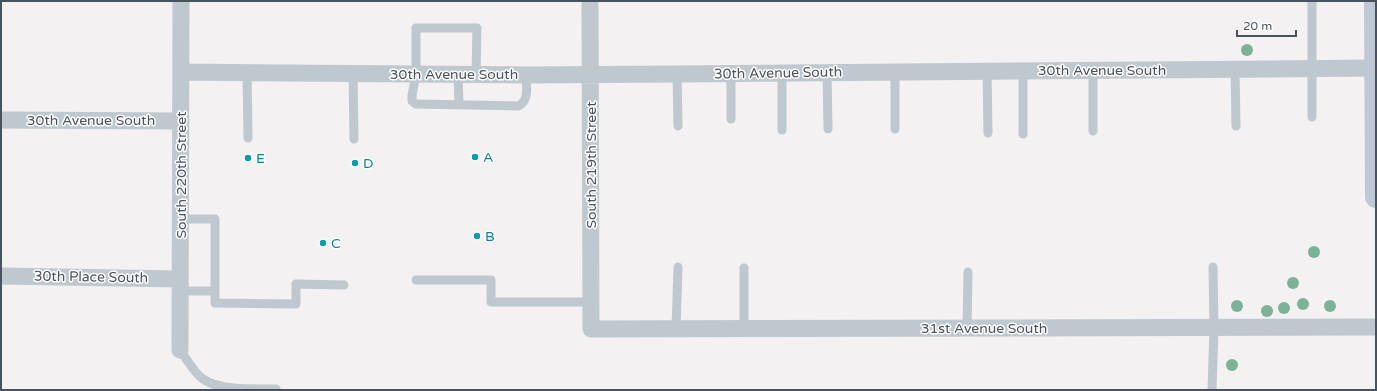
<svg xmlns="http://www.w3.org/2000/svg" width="1377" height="391" viewBox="0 0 1377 391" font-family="'Varela Round',sans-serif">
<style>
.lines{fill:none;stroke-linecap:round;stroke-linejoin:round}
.lane{stroke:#bfc7cf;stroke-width:9}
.street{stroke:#bfc7cf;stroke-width:17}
.secondary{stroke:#bfc8d3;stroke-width:22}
.tree{fill:#7cb298}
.culture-dot{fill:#0f9aa8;stroke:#fff;stroke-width:1.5}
.labels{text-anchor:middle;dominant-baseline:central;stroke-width:3;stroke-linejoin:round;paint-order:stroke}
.street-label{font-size:14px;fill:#49535e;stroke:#fff}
.culture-label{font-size:14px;fill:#0d838f;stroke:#fff;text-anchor:start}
</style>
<rect width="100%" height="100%" fill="#f3f1f1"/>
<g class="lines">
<path class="lane" d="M1312 1V117
M1235 69 1236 126
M1093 70V131
M987 71 988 133
M1023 71V134
M247 72 248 138
M895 72V129
M353 73 354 139
M782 73V130
M827 73 828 129
M458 74 459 105
M476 74 477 28H416V74L412 96V101L416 104 518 106C530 101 526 86 526 75
M677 74 678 126
M731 74V119
M181 219H215V291
M744 268V329
M416 280H491V302H591
M180 291H215V303L296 304V284L344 285
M967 328 968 272
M676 329 678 267
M180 350C185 357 196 375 203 379 220 391 255 389 276 389
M1212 390 1214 327 1213 267"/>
<path class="street" d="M590 1 591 329 1376 327
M181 72 526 75 677 74 1375 68
M1 120 181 121
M1 276 180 279
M180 350 181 1"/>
<path class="secondary" d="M1375 1 1376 197"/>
</g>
<g class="tree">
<circle cx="1247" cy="50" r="6"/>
<circle cx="1314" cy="252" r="6"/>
<circle cx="1293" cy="283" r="6"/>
<circle cx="1303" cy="304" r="6"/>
<circle cx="1237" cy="306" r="6"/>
<circle cx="1330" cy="306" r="6"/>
<circle cx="1284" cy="308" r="6"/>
<circle cx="1267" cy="311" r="6"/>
<circle cx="1232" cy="365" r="6"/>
</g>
<g class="culture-dot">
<circle cx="475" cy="157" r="4"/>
<circle cx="248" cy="158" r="4"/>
<circle cx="355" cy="163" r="4"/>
<circle cx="477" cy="236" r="4"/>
<circle cx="323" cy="243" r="4"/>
</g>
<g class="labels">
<g class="street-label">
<text x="1102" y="70">30th Avenue South</text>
<text transform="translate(778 73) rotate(-1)">30th Avenue South</text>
<text x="454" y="74">30th Avenue South</text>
<text x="91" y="120">30th Avenue South</text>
<text transform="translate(591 165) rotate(-90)">South 219th Street</text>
<text transform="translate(181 175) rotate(-90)">South 220th Street</text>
<text transform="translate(91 277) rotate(1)">30th Place South</text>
<text x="984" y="328">31st Avenue South</text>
</g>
<g class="culture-label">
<text x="483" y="157">A</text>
<text x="256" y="158">E</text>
<text x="363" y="163">D</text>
<text x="485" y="236">B</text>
<text x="331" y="243">C</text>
</g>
</g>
<rect width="1377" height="391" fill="none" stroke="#49535e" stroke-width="4"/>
<path d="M1237 30v6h59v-6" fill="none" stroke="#49535e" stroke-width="2"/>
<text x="1243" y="30" font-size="12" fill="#49535e" stroke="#ffffff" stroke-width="3" paint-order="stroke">20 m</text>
</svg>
